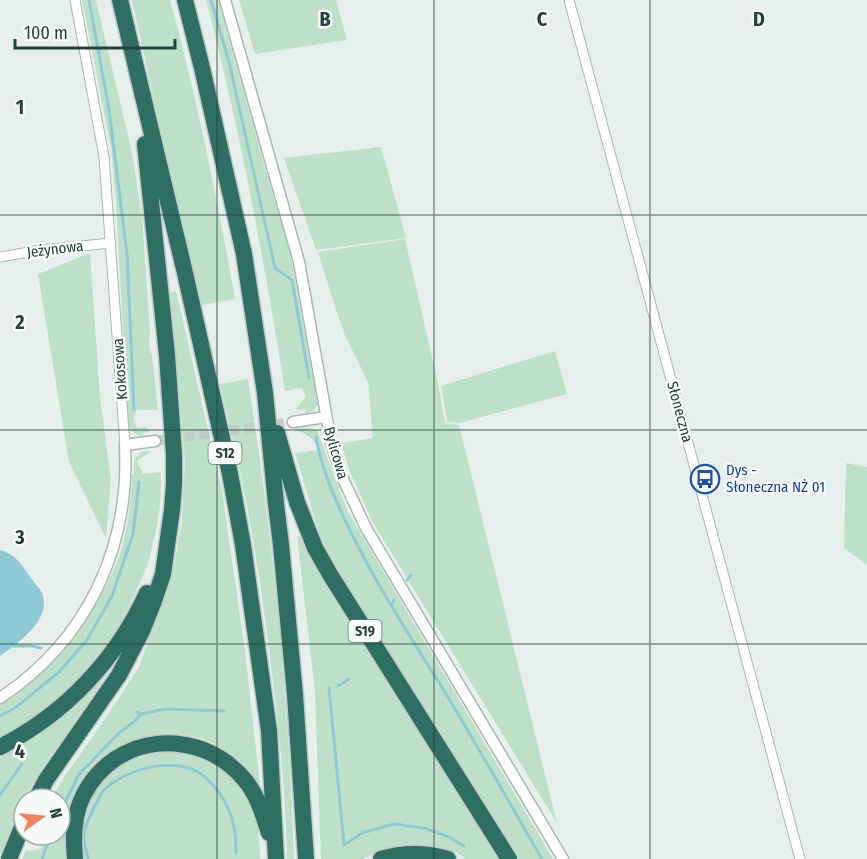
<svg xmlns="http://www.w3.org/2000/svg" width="867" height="859" viewBox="0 0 867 859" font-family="'Fira Sans Condensed',sans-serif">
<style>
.green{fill:#bfe0c8}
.water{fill:#8ec9d4}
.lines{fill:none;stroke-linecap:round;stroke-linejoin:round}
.stream{stroke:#8ec9d4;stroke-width:3}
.tertiary-tunnel{stroke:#bfccc8;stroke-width:10;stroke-dasharray:10 5;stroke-linecap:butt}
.minor-casing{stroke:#a8b8b2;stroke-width:11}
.tertiary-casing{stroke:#a8b8b2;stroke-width:13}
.motorway-casing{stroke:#c2cac8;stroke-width:19}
.minor{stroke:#fff;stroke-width:9}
.tertiary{stroke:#fff;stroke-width:10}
.motorway{stroke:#2f6f62;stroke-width:16}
.grid{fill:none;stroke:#24423a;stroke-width:1.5;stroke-opacity:0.55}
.labels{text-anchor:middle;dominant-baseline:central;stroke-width:5;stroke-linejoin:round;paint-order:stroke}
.shield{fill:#f7fbf9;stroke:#637a73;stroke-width:1.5}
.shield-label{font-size:14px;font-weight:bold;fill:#24423a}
.street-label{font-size:15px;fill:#24423a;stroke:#f7fbf9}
.transit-label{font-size:15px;fill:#164399;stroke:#f7fbf9;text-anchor:start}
.grid-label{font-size:20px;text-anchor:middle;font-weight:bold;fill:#24423a;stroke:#f7fbf9;stroke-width:5;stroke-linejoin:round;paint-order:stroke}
</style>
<rect width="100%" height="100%" fill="#e6efeb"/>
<path class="green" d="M82 0H96L132 153 142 216 150 332C149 340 148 348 152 355L158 410H137C133 418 132 421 138 428L146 427 150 432 144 433 142 437 131 431 128 424 116 202 111 148Z
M132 0H170C197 98 217 198 235 299L202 305 163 141Z
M206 0H218L263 161 290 252 316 394 318 404 314 410 306 415 305 409 295 410 306 397 302 388 285 391C264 260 240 129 206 0Z
M239 0H336L347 40 255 54Z
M381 147 406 238 316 250 284 158Z
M405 239 438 383 445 423 459 425 557 823 373 523 350 472 341 443 373 438 368 382 345 335 336 310 318 252Z
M90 253 100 397 111 479 106 538 69 462 38 274Z
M176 291 222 491 245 651 260 786C246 770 232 753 213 743 201 737 186 734 173 734 105 734 56 792 68 859H22L26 850C36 852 43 849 47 839L40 835H60V799H51L65 776 105 719 139 667 174 567 182 519 185 460 169 293Z
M555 351 567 394 459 423 447 422 441 386Z
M248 379C273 539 289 698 294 859H287C286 800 280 740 273 681 265 615 256 548 242 482 235 450 228 417 220 384Z
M303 428 317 430 347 510 553 859H519L335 566 319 533 295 453 318 450C315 437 305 434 294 429Z
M145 451H152L138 460 137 463 142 470V474L161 472C161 486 161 500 159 513 157 528 153 544 149 559 147 567 143 576 139 584 113 650 63 706 0 738V705C53 673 97 614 119 557 127 534 132 499 132 475L134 474C134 463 132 455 145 451Z
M846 463 867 467V565L844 548Z
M297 536 303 537 345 609 498 859H466L457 853 436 847 417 846H401L383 850 363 859H321L315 691Z
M112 666 81 714 43 767 21 803 2 854 0 853V757L39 735Z
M160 752C172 752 186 751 197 755 245 774 260 811 260 859H83C75 830 89 790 113 771 126 760 144 756 160 752Z"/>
<path class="water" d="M0 550C13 553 21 563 28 574 32 580 39 587 42 593 53 619 17 644 0 656Z"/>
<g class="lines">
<path class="stream" d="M89 0 109 109 127 254 134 409
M211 0 229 62 275 268 292 280 309 378
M316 437C321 466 332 492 344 518 372 578 408 633 443 689 477 745 509 802 542 859
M407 580 411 575
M391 606 394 600
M14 646H32L41 648
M338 686 349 679
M329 688 344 845 362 833 394 824 424 828 449 837 464 846
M137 712 141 714 166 709 224 711
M0 716 15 708 59 672 87 640 112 596 133 534 139 482
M0 795 22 764
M60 813 79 774 119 733 135 721 141 714
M42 859 51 835
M88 859C87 852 83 843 84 836 84 826 90 815 95 806 98 801 100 794 104 790 127 767 181 754 206 778 228 798 237 824 236 853"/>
<path class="tertiary-tunnel" d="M155 441 293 422"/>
<g class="minor-casing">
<path id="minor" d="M75 0 104 157 125 445
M569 0 800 859
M0 257 41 250 111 243"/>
</g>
<g class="tertiary-casing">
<path id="tertiary" d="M225 0 299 262 331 442 342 477 366 528 563 859
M293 422 326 417
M0 698C87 640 130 549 125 445L155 441"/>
</g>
<g class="motorway-casing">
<path id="motorway" d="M120 0 185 273 230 474 243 545 269 731 276 859
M185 0 202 68 244 254 265 393 276 504 281 545 295 695 306 859
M277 433 297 502 315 548 331 576 509 859
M0 747C65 714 116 660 147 593
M36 799 46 780 119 675 142 631 154 601 163 574 172 510 174 484V455L167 355 145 144
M9 859 24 822
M75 859C73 838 73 816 83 796 115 732 199 726 244 779 257 794 263 814 269 833
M381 859C404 852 425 852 448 859"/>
</g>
<use href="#minor" class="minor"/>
<use href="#tertiary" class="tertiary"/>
<use href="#motorway" class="motorway"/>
</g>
<path class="grid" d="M217 0V859M434 0V859M650 0V859M0 215H867M0 430H867M0 644H867"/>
<defs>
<g id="bus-ring" transform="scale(1.5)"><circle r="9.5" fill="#f7fbf9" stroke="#1a4fb4" stroke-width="1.5"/><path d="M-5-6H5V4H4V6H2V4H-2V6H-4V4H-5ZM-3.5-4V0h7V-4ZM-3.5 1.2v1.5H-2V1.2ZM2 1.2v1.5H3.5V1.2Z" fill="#1a4fb4"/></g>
</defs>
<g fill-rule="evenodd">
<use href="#bus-ring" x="705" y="479"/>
</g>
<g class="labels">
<g class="shield">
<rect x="208.5" y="442" width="33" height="22" rx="4.5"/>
<rect x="348.5" y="620" width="33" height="22" rx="4.5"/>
</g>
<g class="shield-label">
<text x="225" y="453">S12</text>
<text x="365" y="631">S19</text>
</g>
<g class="street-label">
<text transform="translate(55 249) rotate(-7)">Jeżynowa</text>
<text transform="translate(120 369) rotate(-94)">Kokosowa</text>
<text transform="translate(680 412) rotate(75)">Słoneczna</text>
<text transform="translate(336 453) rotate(74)">Bylicowa</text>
</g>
<g class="transit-label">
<text x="726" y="470">Dys -<tspan x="726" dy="17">Słoneczna NŻ 01</tspan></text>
</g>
</g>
<g class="grid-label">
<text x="325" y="26">B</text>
<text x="542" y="26">C</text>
<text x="759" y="26">D</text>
<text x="20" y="114">1</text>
<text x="20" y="329">2</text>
<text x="20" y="544">3</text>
<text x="20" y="758">4</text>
</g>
<g transform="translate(42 817) rotate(75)"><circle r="28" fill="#f7fbf9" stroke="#a3b1ad" stroke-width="1.5"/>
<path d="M0-4.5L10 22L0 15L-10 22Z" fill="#f4845f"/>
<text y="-9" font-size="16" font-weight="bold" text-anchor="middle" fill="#24423a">N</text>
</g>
<path d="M15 39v9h160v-9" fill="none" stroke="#24423a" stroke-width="3"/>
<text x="24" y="39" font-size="18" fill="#24423a" stroke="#f7fbf9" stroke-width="4.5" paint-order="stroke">100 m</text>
</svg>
